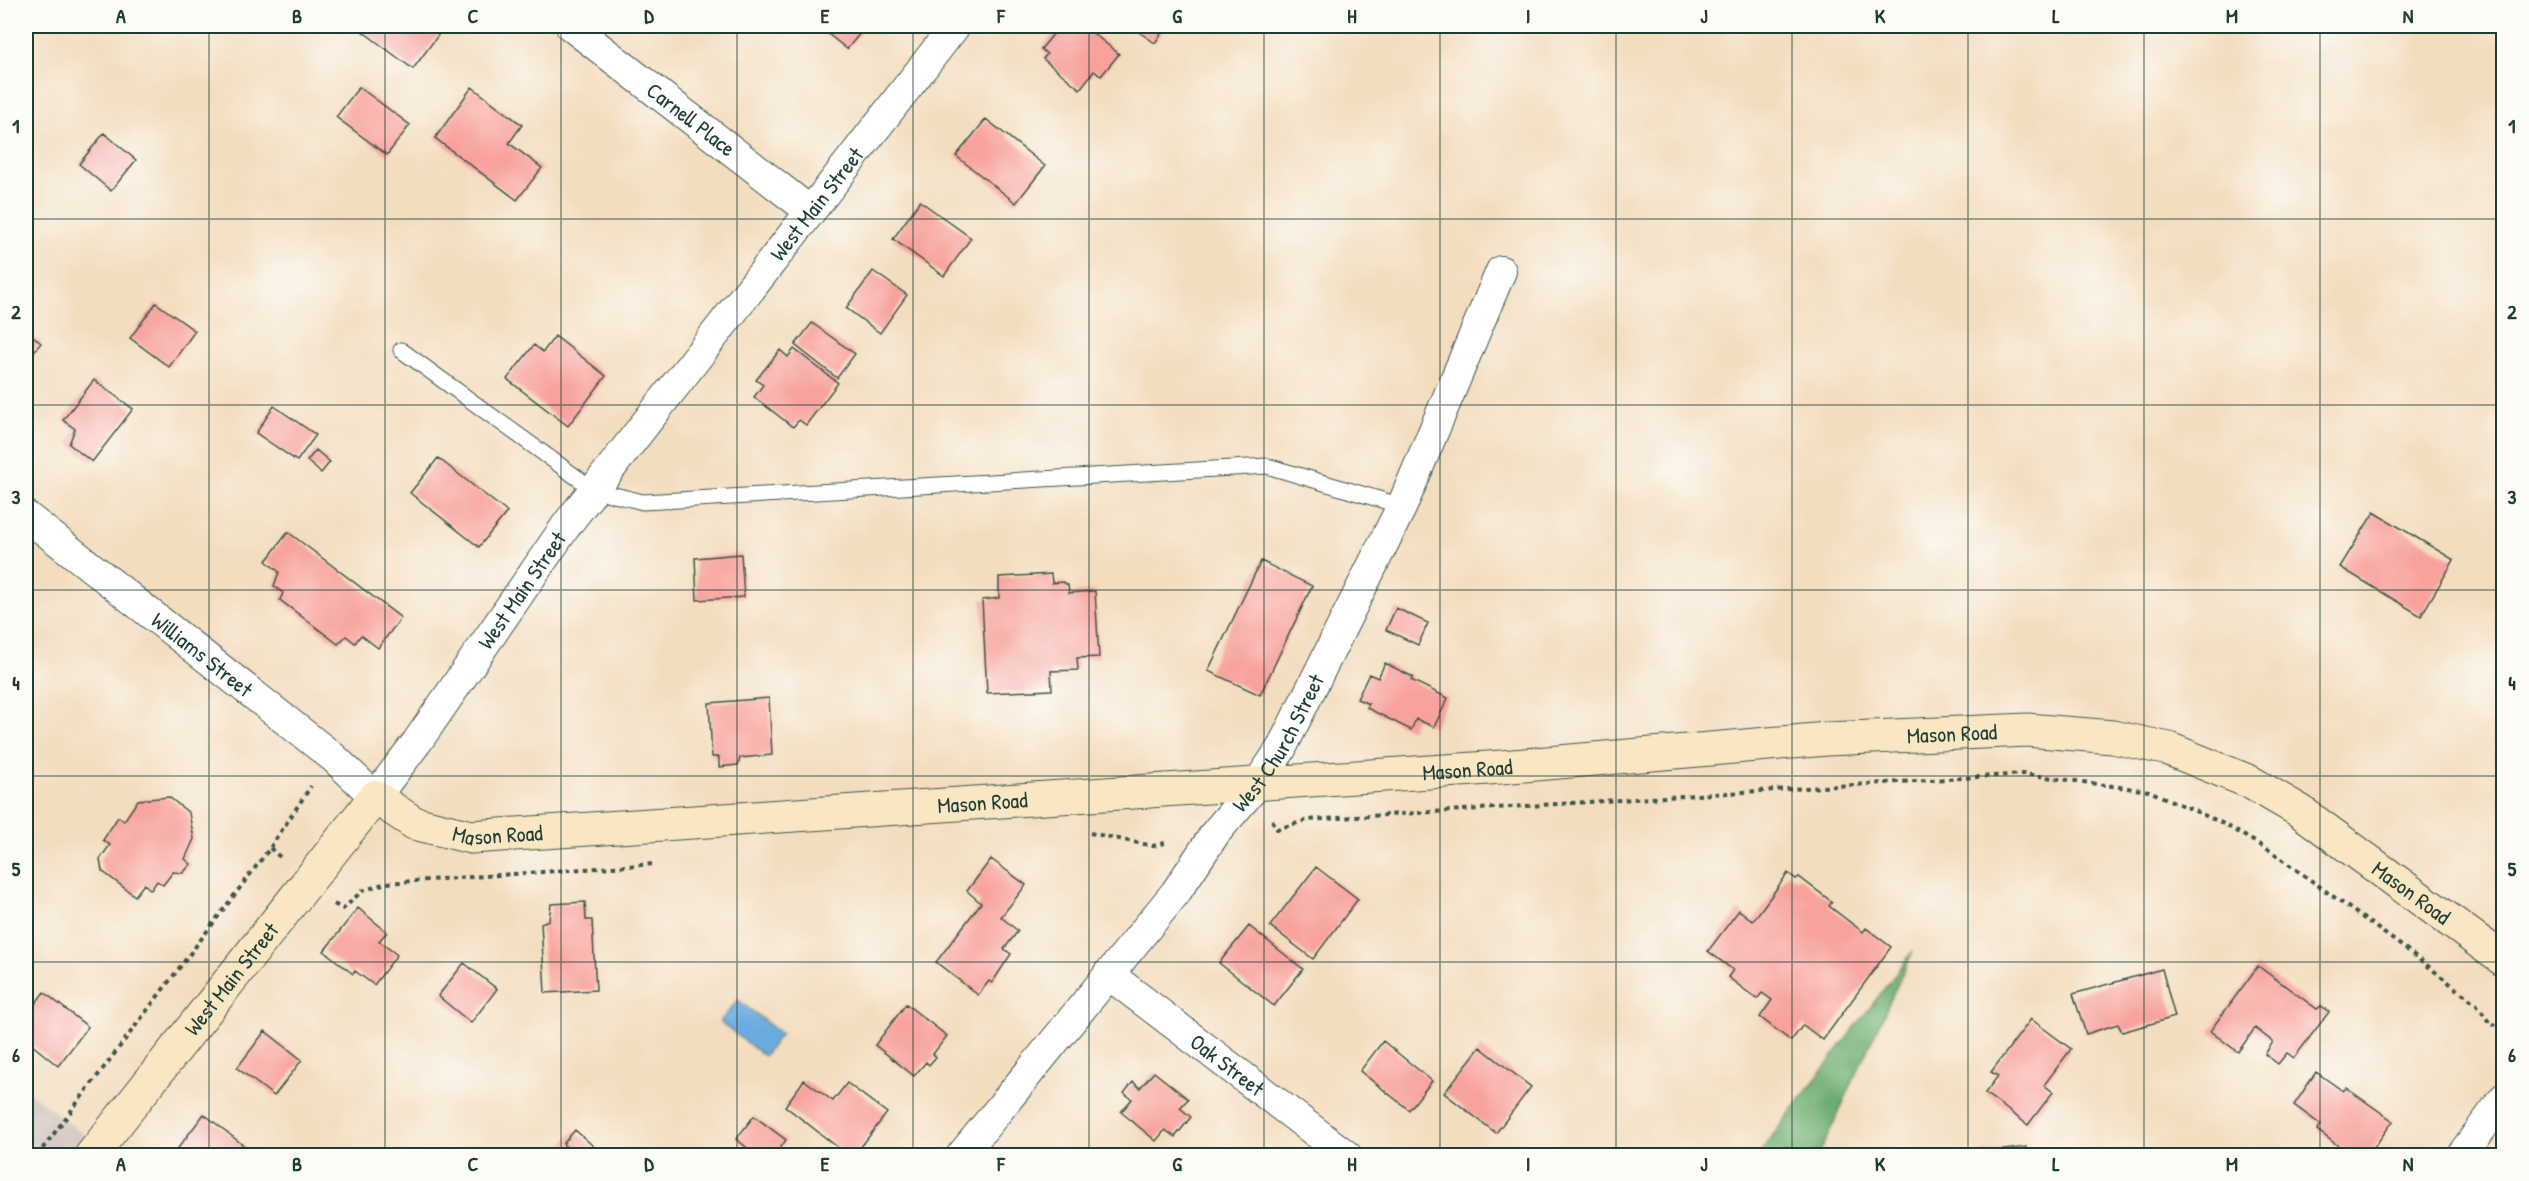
<svg xmlns="http://www.w3.org/2000/svg" width="2529" height="1181" viewBox="0 0 2529 1181" font-family="'Patrick Hand',sans-serif">
<style>
.industrial{fill:#cfc1ba}
.forest{fill:#6cad71;stroke:#467552;stroke-width:1.5}
.water{fill:#6cabdf;stroke:#46748a;stroke-width:1.5}
.building{fill:#f8a29d}
.lines{fill:none;stroke-linecap:round;stroke-linejoin:round}
.lane-casing{stroke:#3f5549;stroke-width:17}
.street-casing{stroke:#3f5549;stroke-width:32}
.secondary-casing{stroke:#3f5549;stroke-width:35}
.path{stroke:#3f5549;stroke-width:4;stroke-dasharray:4.5 4.5;stroke-linecap:butt}
.lane{stroke:#fff;stroke-width:15}
.street{stroke:#fff;stroke-width:30}
.secondary{stroke:#f9e7c3;stroke-width:33}
.grid{fill:none;stroke:#1f3d34;stroke-width:1.5;stroke-opacity:0.55}
.labels{text-anchor:middle;dominant-baseline:central;stroke-width:6;stroke-linejoin:round;paint-order:stroke}
.street-label{font-size:22px;fill:#1f3d34;stroke:#fdfcf7}
.neatline{fill:none;stroke:#1f3d34;stroke-width:2}
.grid-label{font-size:20px;text-anchor:middle;font-weight:bold;fill:#1f3d34}
</style>
<rect width="100%" height="100%" fill="#fdfcf7"/>
<filter id="ink" filterUnits="userSpaceOnUse"><feTurbulence type="fractalNoise" baseFrequency=".0167" numOctaves="2"/><feDisplacementMap in="SourceGraphic" scale="12" xChannelSelector="R" yChannelSelector="G"/><feConvolveMatrix kernelMatrix="1 2 1 2 8 2 1 2 1" color-interpolation-filters="sRGB"/></filter>
<filter id="wash" filterUnits="userSpaceOnUse"><feTurbulence type="fractalNoise" baseFrequency=".008" numOctaves="4" result="noise"/><feDisplacementMap in="SourceGraphic" scale="24" xChannelSelector="R" yChannelSelector="G"/><feGaussianBlur stdDeviation="1.35" result="paint"/><feColorMatrix in="noise" values="0 0 0 0 0 0 0 0 0 0 0 0 0 0 0 0 0 1.4 0 .05"/><feComposite in="paint" operator="in"/></filter>
<g filter="url(#wash)">
<rect width="100%" height="100%" fill="#f3ddbf"/>
<path class="industrial" d="M26 1090 98 1146 91 1155H26Z"/>
<path class="forest" d="M1913 951 1819 1155H1758Z"/>
<path class="water" d="M738 1000 781 1034 764 1056 720 1022Z"/>
<g id="blocks">
<path class="building" d="M360 26H428L439 34 413 69 358 28Z
M818 26H866L847 49Z
M1060 26H1084L1119 54 1101 76 1094 71 1080 89 1043 59 1047 54 1041 49Z
M1143 26H1166L1155 43 1139 32Z
M359 87 410 125 387 155 336 117Z
M472 87 522 125 509 143 542 168 517 200 435 138Z
M986 119 1045 166 1016 203 956 156Z
M104 133 136 160 111 191 79 164Z
M920 201 971 238 944 276 893 239Z
M873 271 907 295 880 333 846 308Z
M156 303 195 331 169 367 130 338Z
M812 323 855 354 837 378 795 345Z
M26 330 41 343 26 361Z
M555 336 606 376 568 426 507 379 534 345 543 352Z
M794 349 838 383 806 425 799 420 793 427 754 397 763 385 756 380 780 350 788 357Z
M94 380 133 409 92 462 69 444 75 429 63 420Z
M274 406 316 435 297 461 256 433Z
M316 450 330 462 321 473 307 461Z
M438 458 507 512 479 547 410 493Z
M2374 512 2454 560 2421 616 2340 567Z
M288 532 401 618 378 648 361 635 355 643 346 636 338 644 280 600 283 593 274 586 279 572 266 561Z
M741 554 744 597 697 600 695 558Z
M1261 561 1312 586 1260 695 1208 671Z
M1051 574 1052 583 1063 582 1068 585 1069 593 1095 591 1099 657 1077 658 1078 670 1051 671 1052 690 987 693 982 600 999 598V577Z
M1396 608 1428 623 1418 645 1386 630Z
M1385 663 1413 677 1411 680 1448 698 1434 727 1416 719 1411 730 1367 708 1369 704 1357 699 1369 674 1378 678Z
M769 698 772 755 740 758 738 765 719 767V757H712L709 703Z
M169 797 189 813 194 839 185 859 191 864 183 873 173 872 163 885 157 881 151 890 144 884 135 896 102 871 100 859 110 845 103 840 118 817 124 821 138 800Z
M991 859 1026 885 1001 917 1018 931 1004 949 1011 954 992 983 989 981 978 995 936 962 981 903 967 891Z
M1316 867 1358 899 1313 959 1270 926Z
M1788 873 1796 879 1799 877 1832 902 1829 906 1863 932 1866 928 1891 947 1823 1040 1803 1025 1791 1041 1760 1017 1772 1000 1762 993 1757 999 1728 977 1733 970 1708 951 1739 910 1753 921Z
M585 902 586 920H592L596 990 545 993 541 923 549 920 551 904Z
M358 908 387 932 379 941 397 955 374 985 355 971 353 974 324 951Z
M1249 926 1303 969 1274 1006 1219 963Z
M464 963 497 989 471 1023 438 996Z
M2258 966 2317 1009 2321 1006 2329 1012 2294 1058 2287 1053 2278 1064 2265 1054 2273 1042 2255 1028 2238 1052 2210 1031Z
M2162 969 2175 1017 2122 1032 2118 1024 2086 1034 2073 994Z
M44 992 88 1027 58 1066 26 1040V1016Z
M906 1004 947 1036 933 1054 936 1057 929 1065 926 1062 914 1076 875 1045Z
M2031 1019 2071 1049 2044 1085 2053 1092 2028 1125 1985 1093 1998 1076 1991 1072Z
M265 1031 302 1060 274 1096 237 1068Z
M1383 1041 1432 1081 1409 1110 1360 1071Z
M1480 1047 1531 1087 1496 1133 1444 1093Z
M1154 1072 1188 1099 1180 1108 1191 1117 1175 1137 1165 1130 1156 1141 1121 1112 1132 1099 1124 1093 1133 1082 1140 1088Z
M2316 1072 2343 1091 2346 1088 2393 1121 2368 1156H2352L2317 1130 2321 1125 2294 1105Z
M804 1080 833 1101 847 1083 887 1113 854 1156H849L785 1106Z
M204 1114 257 1156H180L175 1152Z
M754 1116 786 1140 775 1156H758L736 1139Z
M575 1130 599 1151 595 1156H576L563 1144Z
M2027 1147 2028 1156H1972V1154Z"/>
</g>
</g>
<g filter="url(#ink)">
<use href="#blocks" fill-opacity="0" stroke="#3f5549" stroke-width="1.5"/>
<g class="lines">
<g class="lane-casing">
<path id="lane" d="M401 350 594 490 643 502 1267 466 1402 506"/>
</g>
<g class="street-casing">
<g id="street">
<path id="s1" d="M571 26 810 211"/>
<path id="s2" d="M26 516 334 758 375 797 417 742 568 523 955 26"/>
<path id="s3" d="M1108 974 1347 1156"/>
<path id="s4" d="M961 1156 1176 892 1216 832 1258 783 1281 749 1402 506 1501 271"/>
<path d="M2461 1156 2504 1098"/>
</g>
</g>
<g class="secondary-casing">
<g id="secondary">
<path id="s5" d="M91 1156 375 797 414 823 471 837 1489 768 1827 739 2027 730 2113 737 2169 749 2250 782 2300 811 2504 960"/>
</g>
</g>
<path class="path" d="M1272 820 1277 829 1308 820 2024 774 2149 791 2220 822 2269 850 2410 952 2476 1004 2491 1025 2504 1023
M1090 833 1153 846 1165 843
M270 848 281 858
M334 904 343 909 362 891 386 883 655 864
M37 1156 270 848 311 786"/>
<use href="#lane" class="lane"/>
<use href="#street" class="street"/>
<use href="#secondary" class="secondary"/>
</g>
</g>
<path class="grid" d="M209 26V1156M385 26V1156M561 26V1156M737 26V1156M913 26V1156M1089 26V1156M1264 26V1156M1440 26V1156M1616 26V1156M1792 26V1156M1968 26V1156M2144 26V1156M2320 26V1156M26 219H2504M26 405H2504M26 590H2504M26 776H2504M26 962H2504"/>
<g class="labels">
<g class="street-label">
<text stroke="none"><textPath href="#s1" startOffset="152">Carnell Place</textPath></text>
<text stroke="none"><textPath href="#s2" startOffset="1188">West Main Street</textPath></text>
<text stroke="none"><textPath href="#s2" startOffset="702">West Main Street</textPath></text>
<text stroke="none"><textPath href="#s2" startOffset="224">Williams Street</textPath></text>
<text stroke="none"><textPath href="#s5" startOffset="2048">Mason Road</textPath></text>
<text stroke="none"><textPath href="#s4" startOffset="522">West Church Street</textPath></text>
<text stroke="none"><textPath href="#s5" startOffset="1562">Mason Road</textPath></text>
<text stroke="none"><textPath href="#s5" startOffset="1076">Mason Road</textPath></text>
<text stroke="none"><textPath href="#s5" startOffset="590">Mason Road</textPath></text>
<text stroke="none"><textPath href="#s5" startOffset="2550">Mason Road</textPath></text>
<text stroke="none"><textPath href="#s5" startOffset="226">West Main Street</textPath></text>
<text stroke="none"><textPath href="#s3" startOffset="150">Oak Street</textPath></text>
</g>
</g>
<rect width="2529" height="1181" fill="none" stroke="#fdfcf7" stroke-width="66"/>
<rect x="33" y="33" width="2463" height="1115" class="neatline"/>
<g class="grid-label">
<text x="121" y="23">A</text>
<text x="297" y="23">B</text>
<text x="473" y="23">C</text>
<text x="649" y="23">D</text>
<text x="825" y="23">E</text>
<text x="1001" y="23">F</text>
<text x="1177" y="23">G</text>
<text x="1352" y="23">H</text>
<text x="1528" y="23">I</text>
<text x="1704" y="23">J</text>
<text x="1880" y="23">K</text>
<text x="2056" y="23">L</text>
<text x="2232" y="23">M</text>
<text x="2408" y="23">N</text>
<text x="16" y="133">1</text>
<text x="2512" y="133">1</text>
<text x="16" y="319">2</text>
<text x="2512" y="319">2</text>
<text x="16" y="504">3</text>
<text x="2512" y="504">3</text>
<text x="16" y="690">4</text>
<text x="2512" y="690">4</text>
<text x="16" y="876">5</text>
<text x="2512" y="876">5</text>
<text x="16" y="1062">6</text>
<text x="2512" y="1062">6</text>
<text x="121" y="1171">A</text>
<text x="297" y="1171">B</text>
<text x="473" y="1171">C</text>
<text x="649" y="1171">D</text>
<text x="825" y="1171">E</text>
<text x="1001" y="1171">F</text>
<text x="1177" y="1171">G</text>
<text x="1352" y="1171">H</text>
<text x="1528" y="1171">I</text>
<text x="1704" y="1171">J</text>
<text x="1880" y="1171">K</text>
<text x="2056" y="1171">L</text>
<text x="2232" y="1171">M</text>
<text x="2408" y="1171">N</text>
</g>
</svg>
